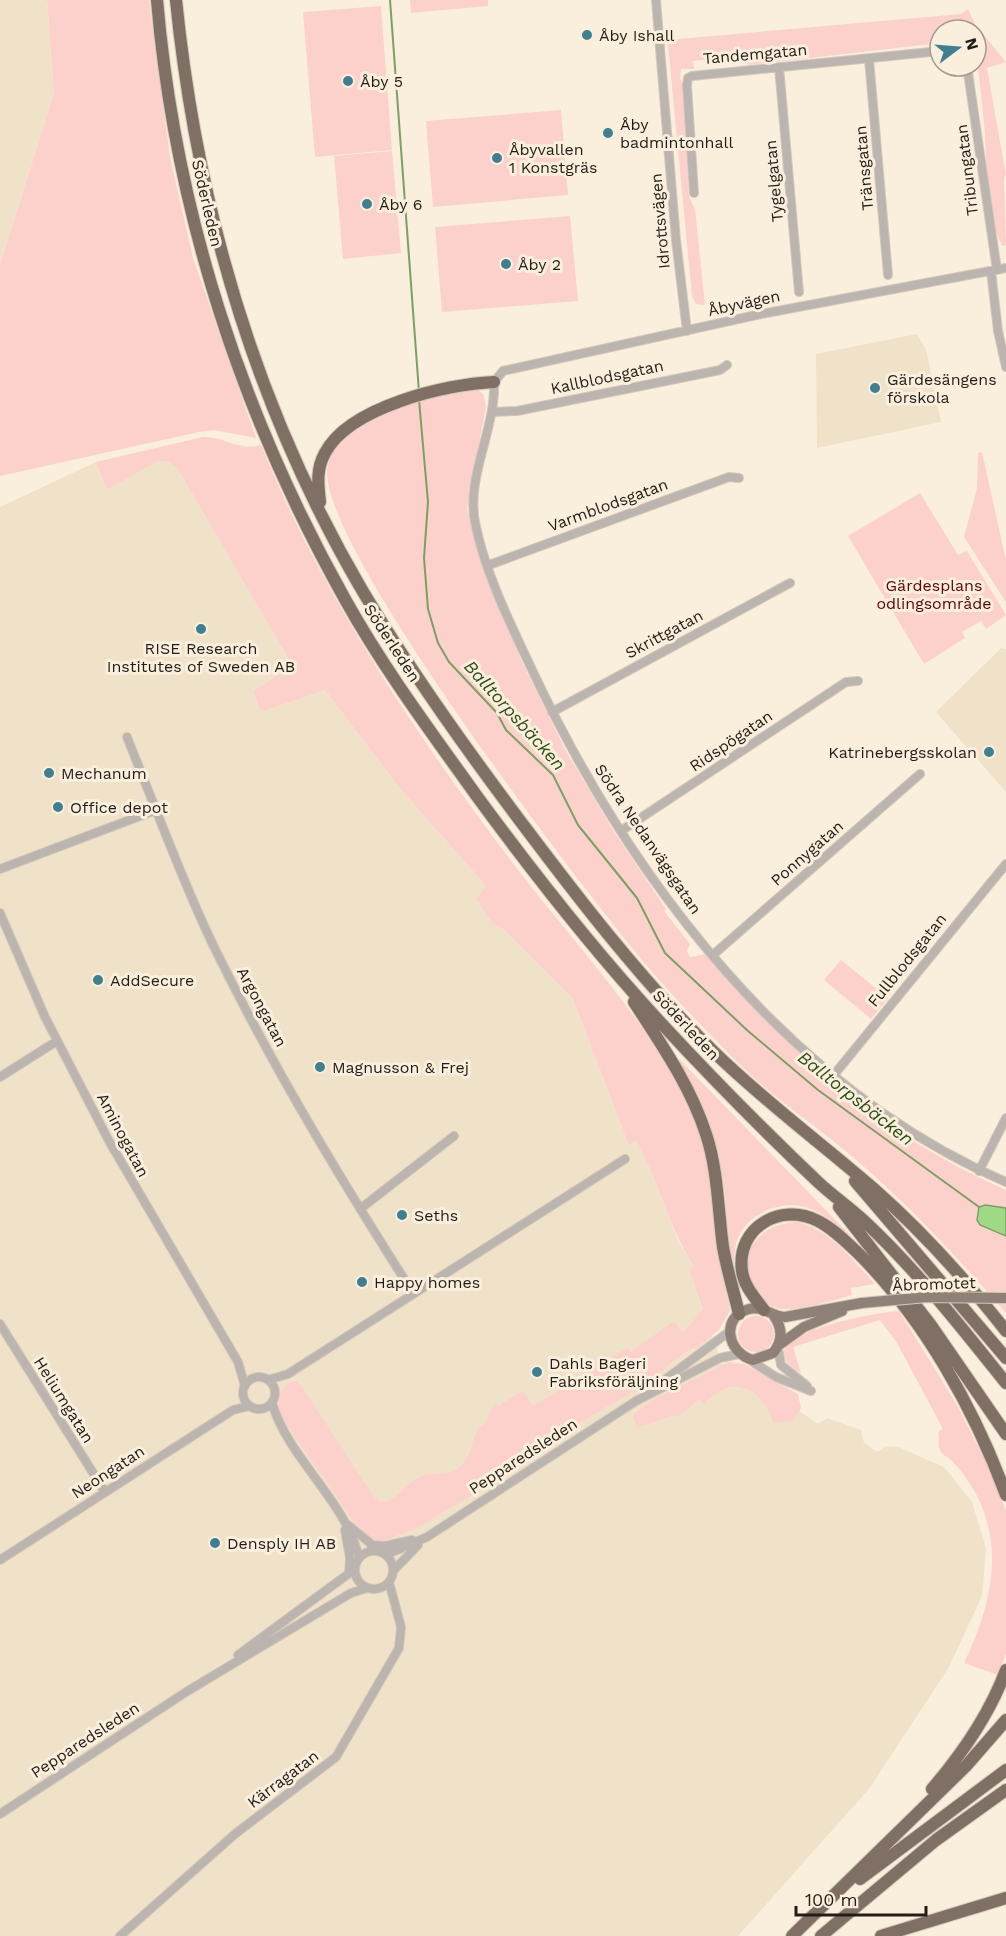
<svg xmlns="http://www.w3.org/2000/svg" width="1006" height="1936" viewBox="0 0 1006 1936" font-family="'Work Sans',sans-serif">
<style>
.built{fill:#f0e2c9}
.green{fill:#fcd1cc}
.water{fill:#a0d984;stroke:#7aa163;stroke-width:1.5}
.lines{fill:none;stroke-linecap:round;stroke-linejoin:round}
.stream{stroke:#7aa163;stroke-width:2}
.minor-casing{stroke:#d3c9b9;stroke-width:10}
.major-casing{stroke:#d3c9b9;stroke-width:12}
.highway-casing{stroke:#d3c9b9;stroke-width:14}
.minor{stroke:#bcb4af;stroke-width:8}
.major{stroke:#908178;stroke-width:10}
.highway{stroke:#7f6f64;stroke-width:12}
.major-bridge-casing{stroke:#d3c9b9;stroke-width:12;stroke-linecap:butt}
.major-bridge{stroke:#908178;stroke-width:10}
.poi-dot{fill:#3e8092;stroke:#faefdd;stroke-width:2}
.labels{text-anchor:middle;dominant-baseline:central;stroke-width:6;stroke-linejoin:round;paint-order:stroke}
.poi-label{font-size:16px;fill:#221e17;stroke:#faefdd;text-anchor:start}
.street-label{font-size:16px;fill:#221e17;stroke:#faefdd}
.park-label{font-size:16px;fill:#620106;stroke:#faefdd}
.water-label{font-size:18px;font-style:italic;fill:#2c5017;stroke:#faefdd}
</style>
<rect width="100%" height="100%" fill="#faefdd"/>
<path class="built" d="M0 0H47L54 93 0 265Z
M917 334 926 349 941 422 817 448 816 354Z
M158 461 169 462 179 471 294 666 253 691 261 712 325 690 398 786 486 886 493 924 502 928 573 999 629 1146 636 1140 645 1155 679 1243 695 1267 689 1270 725 1372 798 1410 818 1424 827 1418 861 1430 864 1443 878 1452 886 1446 898 1447 944 1467 972 1502 986 1548 982 1596 949 1667 869 1789 738 1936H0V507L96 462 107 490Z
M1001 648 1006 649V792L936 712Z"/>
<path class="green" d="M47 0H149L170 157 193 258 256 438 214 430 199 432 0 476V265L54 93Z
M410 0H488V6L411 13Z
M381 6 392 150 315 157 303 12Z
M968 9 975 24 1006 62 987 68 1006 175 1004 178 1006 246 1002 245C985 213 987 158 984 122 981 91 976 61 976 30H940V43L748 65 746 56 693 61 694 69H681L680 79 683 83 689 197 695 209 705 305 696 304 692 296 668 45 678 39 961 14Z
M561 110 568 195 433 207 426 121Z
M392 151 401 253 343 259 334 156Z
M570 216 578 301 442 312 435 227Z
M474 387 483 394 486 407 467 508 479 553 521 660 566 751 611 827 666 909 664 911 690 944 687 951 690 957 706 954C792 1055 883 1136 1006 1190V1313C958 1258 909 1205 854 1158 814 1124 767 1094 731 1056 703 1027 674 998 648 967 593 903 308 532 328 465 343 413 428 399 474 387Z
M203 437C223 436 242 452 261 445 320 591 417 737 512 862 573 943 658 1030 697 1124 714 1165 713 1213 719 1257 721 1275 728 1293 730 1311L719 1330 696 1348H692L672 1362 654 1379 578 1424 509 1473 417 1528 380 1542 369 1537 355 1523 282 1418C275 1403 278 1384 296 1381L302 1387 374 1497 380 1502C397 1502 404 1485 418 1478 431 1470 448 1479 461 1466 471 1456 471 1445 476 1433 478 1427 485 1424 488 1419 491 1412 489 1408 496 1403L498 1406 523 1391 533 1406 627 1348 631 1352 674 1321 683 1333 703 1309 689 1270 694 1266C668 1227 659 1181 636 1140L629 1146 573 999 502 928 493 924 476 899 486 886 398 786 325 690 261 712 253 691 293 666 179 471 169 462 158 461 107 490 96 462Z
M982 452 1006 560V602L964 537 977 488 978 453Z
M920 493 958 555 967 551 1006 615 986 629 981 621 962 632 965 638 924 664 848 536Z
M841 960 888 998 871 1019 824 980Z
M680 1060 851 1236C837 1226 825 1213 808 1208 782 1199 747 1213 737 1240 734 1248 735 1259 733 1268 726 1241 728 1212 724 1185 717 1140 702 1100 678 1061Z
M798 1222C831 1231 853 1260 875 1284L851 1288 852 1295C832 1300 805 1311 784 1309 735 1305 729 1225 798 1222Z
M899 1311 957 1405 991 1472 1006 1511V1653L998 1675 964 1663C990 1609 1006 1548 975 1492 968 1481 960 1468 950 1459 946 1456 942 1455 940 1450 937 1444 940 1438 938 1432L943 1429 897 1343 880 1320 793 1347 801 1373C735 1336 879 1312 899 1311Z
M738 1334a18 18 0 1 1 36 0a18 18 0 1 1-36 0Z
M728 1362 744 1364 798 1394 801 1408 793 1421 773 1423C763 1387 730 1372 704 1405L699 1399 680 1416H671L637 1428 633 1415 651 1401Z"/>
<path class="water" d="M985 1205 1006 1208V1236L980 1225 977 1220 979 1207Z"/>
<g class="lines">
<path class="stream" d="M390 0 419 392
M419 400 428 502 424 558 428 609 438 643 449 662 497 713 506 730 553 775 578 825 637 898 665 953 748 1031 818 1090 979 1207"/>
<g class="minor-casing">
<path id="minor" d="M656 0 676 240 687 331
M869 59 888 275
M967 66 997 270
M779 67 799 292
M694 193 687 85 688 78 692 76 940 51
M1006 268 761 314 503 371 494 382C496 429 466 476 475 522 485 574 512 627 534 674 633 883 789 1088 1006 1182
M991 271 998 331 1006 367
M492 412 517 411 720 370 727 365
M489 565 729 477 739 478
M552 712 790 583
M127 737 156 810
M621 831 846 682 858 681
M0 869 156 810C175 858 194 907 217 953 275 1071 343 1183 413 1293
M0 913 45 1017 109 1141 238 1362 245 1386
M714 954 920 774
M833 1076 1006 864
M0 1077 57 1041
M979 1171 1006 1118
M360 1209 454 1136
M0 1324 105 1492
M778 1348 781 1365 807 1386
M748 1359 776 1377 811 1391
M243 1393a16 16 0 1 1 32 0a16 16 0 1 1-32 0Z
M268 1380 288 1374 625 1159
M658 1385 730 1331
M272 1403C289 1460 345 1499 359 1558
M348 1525 375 1547
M345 1530 350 1558 349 1573
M371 1545 385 1546 412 1540
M355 1570a19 19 0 1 1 38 0a19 19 0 1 1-38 0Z
M386 1555 427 1537 636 1401 720 1358 739 1354
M0 1560 233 1410 249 1406
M393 1571 418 1545
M238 1655 355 1569
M0 1814 186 1692 351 1593 367 1588
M120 1936 235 1834 336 1757 399 1648 401 1627 389 1582"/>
</g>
<g class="major-casing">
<path id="major" d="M774 1316C783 1329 783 1341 773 1353L753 1360C727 1353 720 1317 749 1309 763 1305 772 1317 785 1317L862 1303
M779 1345 804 1327 842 1311"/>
</g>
<g class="highway-casing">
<path id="highway" d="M157 0C175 212 242 416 346 601 384 669 431 732 476 795 534 874 593 950 660 1022 711 1077 764 1131 818 1182 833 1196 849 1207 863 1220 916 1269 961 1327 1006 1383
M176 0C197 207 256 409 362 590 407 666 459 739 512 810 575 894 639 978 714 1052 764 1101 821 1143 874 1189 923 1232 966 1280 1006 1331
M320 502C318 485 316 469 325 453 349 407 446 384 494 382
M634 1002C661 1044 690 1085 706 1134 718 1170 718 1210 723 1247 727 1270 734 1292 739 1314
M855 1181 1006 1358
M839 1207 930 1324 1006 1434
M764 1310C755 1298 744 1286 742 1271 736 1227 781 1202 818 1221 834 1229 847 1243 860 1255 925 1321 974 1408 1006 1495
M932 1789C962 1754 990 1713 1006 1670
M860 1879 1006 1770
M792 1936 966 1766 1006 1720
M821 1936 936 1840 1006 1790
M881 1936 1006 1898"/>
</g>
<use href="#minor" class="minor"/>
<use href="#major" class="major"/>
<use href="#highway" class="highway"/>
<g class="major-bridge-casing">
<path id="major-bridge" d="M862 1303 927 1297 1006 1298"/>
</g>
<use href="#major-bridge" class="major-bridge"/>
</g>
<g class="poi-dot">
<circle cx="587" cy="35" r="6"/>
<circle cx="348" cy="81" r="6"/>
<circle cx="608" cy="133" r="6"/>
<circle cx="497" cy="158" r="6"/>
<circle cx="367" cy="204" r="6"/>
<circle cx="506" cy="264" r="6"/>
<circle cx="875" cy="388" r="6"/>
<circle cx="201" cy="629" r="6"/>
<circle cx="989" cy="752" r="6"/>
<circle cx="49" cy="773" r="6"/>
<circle cx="58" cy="807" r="6"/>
<circle cx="98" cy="980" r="6"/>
<circle cx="320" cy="1067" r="6"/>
<circle cx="402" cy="1215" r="6"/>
<circle cx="362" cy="1282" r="6"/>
<circle cx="537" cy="1372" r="6"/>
<circle cx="215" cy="1543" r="6"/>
</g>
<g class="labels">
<g class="poi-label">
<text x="599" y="35">Åby Ishall</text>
<text x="360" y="81">Åby 5</text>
<text x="620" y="124">Åby<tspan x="620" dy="18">badmintonhall</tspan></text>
<text x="509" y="149">Åbyvallen<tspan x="509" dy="18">1 Konstgräs</tspan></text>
<text x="379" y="204">Åby 6</text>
<text x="518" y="264">Åby 2</text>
<text x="887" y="379">Gärdesängens<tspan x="887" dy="18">förskola</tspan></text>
<text x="201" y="648" text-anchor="middle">RISE Research<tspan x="201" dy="18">Institutes of Sweden AB</tspan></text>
<text x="977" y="752" text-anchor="end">Katrinebergsskolan</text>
<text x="61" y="773">Mechanum</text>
<text x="70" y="807">Office depot</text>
<text x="110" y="980">AddSecure</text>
<text x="332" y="1067">Magnusson &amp; Frej</text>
<text x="414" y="1215">Seths</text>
<text x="374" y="1282">Happy homes</text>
<text x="549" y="1363">Dahls Bageri<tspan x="549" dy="18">Fabriksföräljning</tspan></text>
<text x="227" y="1543">Densply IH AB</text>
</g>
<g class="street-label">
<text transform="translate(755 54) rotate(-5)">Tandemgatan</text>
<text transform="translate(864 168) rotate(-95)">Tränsgatan</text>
<text transform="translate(967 170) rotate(-97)">Tribungatan</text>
<text transform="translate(774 181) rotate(-95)">Tygelgatan</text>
<text transform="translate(207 203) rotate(77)">Söderleden</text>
<text transform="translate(660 221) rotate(-95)">Idrottsvägen</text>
<text transform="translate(744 303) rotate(-12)">Åbyvägen</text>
<text transform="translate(607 377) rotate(-12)">Kallblodsgatan</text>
<text transform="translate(608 505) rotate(-20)">Varmblodsgatan</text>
<text transform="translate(664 634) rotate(-28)">Skrittgatan</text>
<text transform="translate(392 643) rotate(57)">Söderleden</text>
<text transform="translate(731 741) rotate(-34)">Ridspögatan</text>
<text transform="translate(648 839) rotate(56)">Södra Nedanvägsgatan</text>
<text transform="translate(807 853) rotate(-41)">Ponnygatan</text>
<text transform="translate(907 960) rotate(-51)">Fullblodsgatan</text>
<text transform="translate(262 1007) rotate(62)">Argongatan</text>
<text transform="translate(686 1025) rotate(47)">Söderleden</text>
<text transform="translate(123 1135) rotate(62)">Aminogatan</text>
<text transform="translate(934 1284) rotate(-2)">Åbromotet</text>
<text transform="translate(64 1400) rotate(58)">Heliumgatan</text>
<text transform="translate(523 1456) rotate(-33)">Pepparedsleden</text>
<text transform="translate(108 1472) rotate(-33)">Neongatan</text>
<text transform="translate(85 1740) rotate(-33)">Pepparedsleden</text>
<text transform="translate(283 1779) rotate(-37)">Kärragatan</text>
</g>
<g class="park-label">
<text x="934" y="585">Gärdesplans<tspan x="934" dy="18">odlingsområde</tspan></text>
</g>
<g class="water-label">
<text transform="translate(515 715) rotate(48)">Balltorpsbäcken</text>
<text transform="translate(856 1098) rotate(38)">Balltorpsbäcken</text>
</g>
</g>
<g transform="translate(958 48) rotate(74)"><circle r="28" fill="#faefdd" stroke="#a49b8e" stroke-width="1.5"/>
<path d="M0-4.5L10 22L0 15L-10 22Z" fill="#3e8092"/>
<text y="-9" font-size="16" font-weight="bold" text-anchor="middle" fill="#221e17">N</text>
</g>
<path d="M796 1906v9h130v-9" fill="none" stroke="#221e17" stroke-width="3"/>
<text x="805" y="1906" font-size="18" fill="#221e17" stroke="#faefdd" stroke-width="4.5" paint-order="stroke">100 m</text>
</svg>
